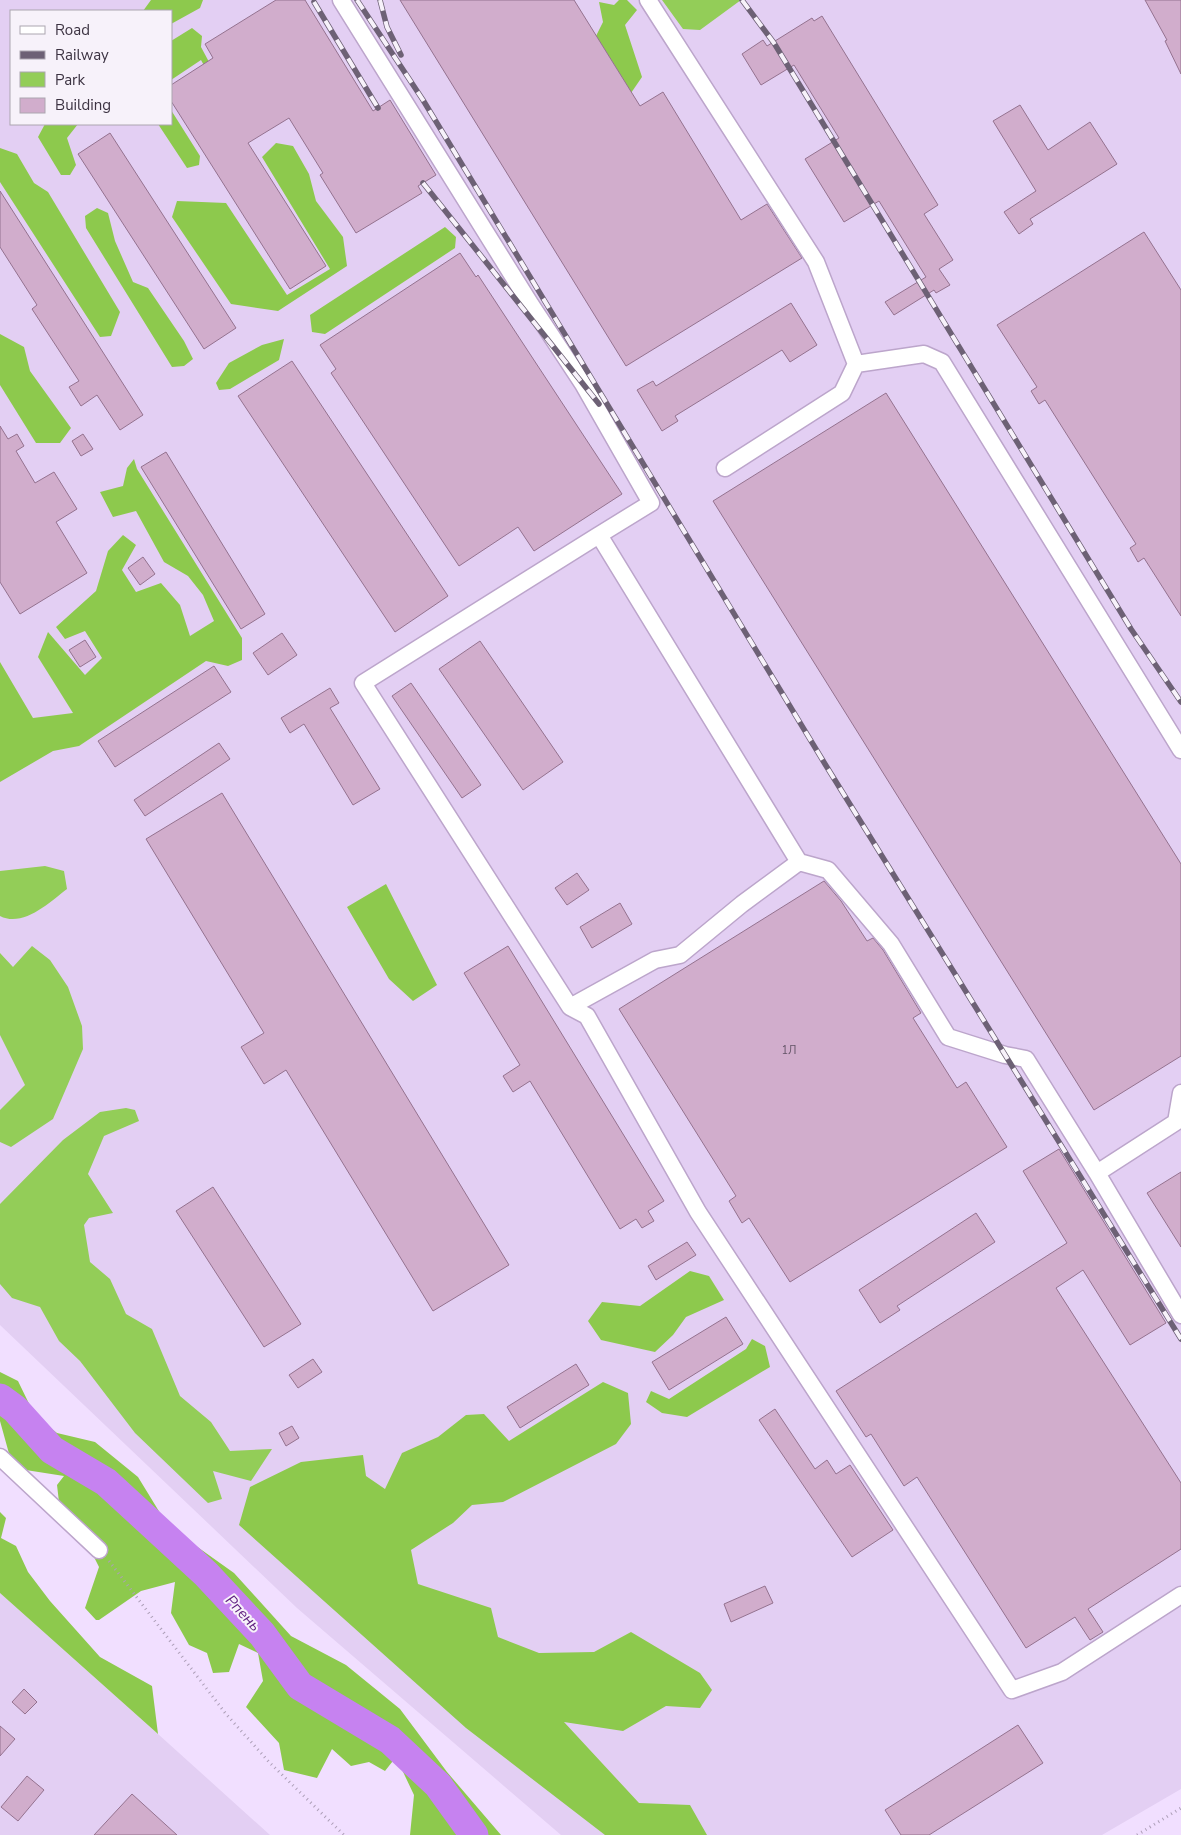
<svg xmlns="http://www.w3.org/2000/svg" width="1181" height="1835" viewBox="0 0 1181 1835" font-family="'Nunito Sans',sans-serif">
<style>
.built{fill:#e3cff3;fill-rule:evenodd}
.green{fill:#93cd58}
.forest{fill:#8dc94d}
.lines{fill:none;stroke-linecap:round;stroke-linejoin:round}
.river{stroke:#c682f0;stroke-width:29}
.building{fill:#d1adcc;stroke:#94728f}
.minor-casing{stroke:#bca5cb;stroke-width:19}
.path{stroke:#ad9fb8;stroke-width:3;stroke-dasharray:1 4;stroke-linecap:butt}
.minor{stroke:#fff;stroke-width:16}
.rail-casing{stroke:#6d6175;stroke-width:5.5}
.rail{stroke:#f7f2fa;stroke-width:4;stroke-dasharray:11;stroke-linecap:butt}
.labels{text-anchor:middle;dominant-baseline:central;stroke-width:4;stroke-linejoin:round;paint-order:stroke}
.number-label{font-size:11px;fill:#615264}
.water-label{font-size:15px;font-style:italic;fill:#5d1c7e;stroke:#f7f2fa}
</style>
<rect width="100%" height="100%" fill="#f1dfff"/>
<path class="built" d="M0 0H1181V1789L1102 1835H561L297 1608 0 1325ZM11 11H171V124H11Z
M0 1593 158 1734 270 1835H0Z"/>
<path class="green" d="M662 0H741L700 30 683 29Z
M45 866 64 871 67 889C50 902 23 928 0 916V871Z
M32 946 50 960 68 987 82 1026 83 1049 53 1119 11 1147 0 1142V1110L25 1085 0 1035V953L13 967Z
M126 1108 135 1110 139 1121 104 1136 88 1174 113 1213 89 1218 84 1225 90 1262 110 1279 126 1314 152 1329 180 1396 211 1422 230 1451 272 1449 251 1481 213 1471 222 1499 208 1503 135 1433 80 1361 59 1341 40 1307 12 1298 0 1284V1204L63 1140 100 1112Z"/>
<path class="forest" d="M151 0H203L200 8 171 24V11H143Z
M619 0H627L637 10 625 25 642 77 631 93 596 36 603 22 599 2 614 5Z
M192 28 202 36 201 47 216 75 212 80 201 60 171 80V41Z
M171 110 200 156 199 165 187 168 158 124H171Z
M45 124H78L67 138 76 165 70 175H61L38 137Z
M276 143 293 146 309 174 316 201 343 237 347 266 278 311 231 304 172 217 177 201 226 203 287 295 330 269 262 157Z
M0 148 17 154 34 183 48 192 120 312 111 336 100 337 0 182Z
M97 208 108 213 115 241 133 282 148 288 184 341 193 359 184 366 172 367 86 228 85 216Z
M445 227 456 237 455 248 325 334 312 332 310 315Z
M0 334 24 347 30 371 71 428 60 443H36L0 385Z
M284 339 279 360 230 389 219 390 216 383 229 363 262 345Z
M134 459 137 469 242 638V660L228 666 206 661 79 746 53 751 0 782V662L33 718 73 713 38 657 48 632 85 675 102 658 85 631 65 639 56 627 96 591 108 551 123 535 136 545 122 570 136 592 161 583 180 605 190 636 214 621 203 595 188 576 164 562 136 511 113 517 100 492 123 486 127 468Z
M386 884 437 985 413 1001 389 979 347 907Z
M690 1271 709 1276 724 1300 686 1317 673 1335 655 1352 601 1340 588 1321 602 1302 640 1306Z
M752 1339 765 1346 770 1367 687 1417 662 1413 646 1402 651 1391 669 1399 746 1349Z
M0 1372 18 1381 35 1416 57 1433 95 1442 138 1477 168 1526 234 1573 291 1636 346 1665 400 1709 447 1772 501 1835H410L414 1795 396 1757 385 1771 369 1762 351 1766 332 1749 317 1778 284 1770 279 1743 246 1707 263 1681 258 1653 239 1644 229 1672 213 1673 207 1653 189 1645 171 1613 175 1582 141 1591 99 1620H96L85 1608 99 1567 87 1543 61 1519 57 1485 64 1476 13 1468 0 1421Z
M603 1382 628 1393 631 1424 616 1444 503 1502 472 1505 453 1523 411 1550 418 1584 491 1608 498 1637 539 1653 594 1652 631 1632 700 1673 712 1690 700 1708 666 1706 623 1731 564 1722 639 1803 690 1805 707 1835H605L466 1728 239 1525 250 1487 301 1462 363 1455 366 1476 385 1489 402 1453 438 1437 466 1415 484 1414 509 1441Z
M0 1512 6 1518 1 1538 16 1546 28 1572 50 1601 100 1657 152 1686 158 1734 0 1593Z"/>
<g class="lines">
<path class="river" d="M0 1398 15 1409 52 1450 106 1482 206 1574 262 1634 300 1686 390 1740 438 1785 474 1835"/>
</g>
<path class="building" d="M276 0H305L373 111 390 100 436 175 418 186 422 193 356 233 320 175 323 173 289 118 248 143 326 266 290 289 171 101V85L213 58 205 44Z
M400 0H574L640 106 663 92 741 220 767 204 802 258 626 366Z
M1145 0H1181V74L1165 41 1167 40Z
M822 16 938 205 924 214 953 260 939 269 950 285 936 293 934 290 894 315 885 302 926 277 879 201 844 222 805 159 839 138 794 65 761 85 742 54 763 40 767 46 812 18 814 21Z
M1020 105 1048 150 1090 122 1117 164 1030 219 1033 224 1019 234 1004 212 1036 191 993 121Z
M110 133 236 328 204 349 78 154Z
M0 191 143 415 120 430 97 395 81 406 69 387 79 381 32 309 37 305 0 247Z
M1144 232 1181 290V616L1144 558 1138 562 1130 548 1136 544 1045 400 1039 404 1031 391 1037 387 997 325Z
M460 253 476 277 478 275 622 494 534 551 518 527 459 566 331 373 336 369 320 345Z
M791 303 817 345 790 362 782 350 675 416 678 421 662 431 637 390 653 381 656 386Z
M292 361 448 596 395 632 238 396Z
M886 393 1181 864V1056L1094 1110 713 501Z
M0 426 8 439 17 434 24 446 16 451 35 483 54 472 77 509 56 522 87 573 20 614 0 582Z
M83 434 93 449 81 456 72 441Z
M166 452 265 614 241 629 141 467Z
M143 557 155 574 140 585 128 568Z
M282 633 297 655 268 675 253 653Z
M85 640 96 657 80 667 69 650Z
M480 641 563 762 523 790 439 669Z
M214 666 231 692 115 767 98 741Z
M411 683 481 785 462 798 392 696Z
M330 688 339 703 330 708 380 789 353 805 304 724 290 733 281 718Z
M219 743 230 759 145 816 134 800Z
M222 793 509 1265 433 1311 286 1070 264 1084 241 1047 264 1033 146 839Z
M577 873 589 890 567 905 555 888Z
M824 881 841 901 867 941 873 938 883 950 921 1013 913 1018 957 1088 966 1082 1007 1147 790 1282 749 1218 742 1223 729 1201 736 1196 619 1009Z
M620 903 632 924 592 948 580 927Z
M508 946 664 1201 648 1211 654 1221 642 1228 636 1219 620 1229 530 1081 513 1092 503 1076 520 1065 464 973Z
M1059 1149 1166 1323 1130 1345 1083 1270 1056 1288 1181 1483V1549L1088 1609 1103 1632 1090 1640 1075 1617 1026 1648 917 1477 904 1486 871 1434 866 1437 836 1391 1067 1243 1023 1171Z
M1181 1172V1247L1147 1193Z
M213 1187 301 1324 264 1347 176 1211Z
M976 1213 995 1242 897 1306 900 1310 880 1323 859 1290Z
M687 1242 696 1255 656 1280 648 1266Z
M726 1317 743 1344 669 1390 652 1362Z
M313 1359 322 1372 298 1388 289 1375Z
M576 1364 589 1385 520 1428 507 1407Z
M775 1409 815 1469 827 1460 836 1474 850 1465 893 1530 852 1557 759 1420Z
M292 1426 299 1438 286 1446 279 1433Z
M765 1586 773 1603 731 1622 724 1604Z
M24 1689 37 1702 25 1714 12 1702Z
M1018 1725 1043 1763 929 1835H901L885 1810Z
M0 1726 15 1739 0 1756Z
M27 1776 44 1790 18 1821 1 1807Z
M132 1794 177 1835H94Z"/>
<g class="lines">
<g class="minor-casing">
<path id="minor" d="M341 0 531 305 583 384 651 503 599 535 799 862 828 870 891 944 948 1037 1005 1055 1026 1059 1097 1173 1176 1122 1181 1093
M648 0 816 262 856 364 842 393 725 468
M856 364 924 354 942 362 1181 750
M599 535 363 683 570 1007 655 960 680 955 742 904 799 862
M570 1007 587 1016 698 1212 1012 1690 1062 1672 1181 1595
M1097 1173 1181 1315
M0 1457 99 1550"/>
</g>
<path class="path" d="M109 1561 226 1714 270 1763 344 1835
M1137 1835 1181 1808"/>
<use href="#minor" class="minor"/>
<g class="rail-casing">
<path id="rail" d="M357 0 423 100 825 764 1181 1339
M380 0 387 27 401 55
M742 0 774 43 1131 629 1181 702
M314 2 378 108
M423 183 599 404"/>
</g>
<use href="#rail" class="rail"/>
</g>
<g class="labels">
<g class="number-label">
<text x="789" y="1050">1Л</text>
</g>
<g class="water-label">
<text transform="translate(243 1613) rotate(47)">Рпень</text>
</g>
</g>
<rect x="10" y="10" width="162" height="115" fill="#f7f2fa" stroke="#aca6b0"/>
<rect x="20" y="26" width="25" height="8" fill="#ffffff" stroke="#aca6b0"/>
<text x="55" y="35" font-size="15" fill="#3c3342">Road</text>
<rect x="20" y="51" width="25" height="8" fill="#6d6175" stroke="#aca6b0"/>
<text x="55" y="60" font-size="15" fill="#3c3342">Railway</text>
<rect x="20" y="72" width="25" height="15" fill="#93cd58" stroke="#aca6b0"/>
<text x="55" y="85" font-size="15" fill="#3c3342">Park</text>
<rect x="20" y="98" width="25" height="15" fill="#d1adcc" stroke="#aca6b0"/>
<text x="55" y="110" font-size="15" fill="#3c3342">Building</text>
</svg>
